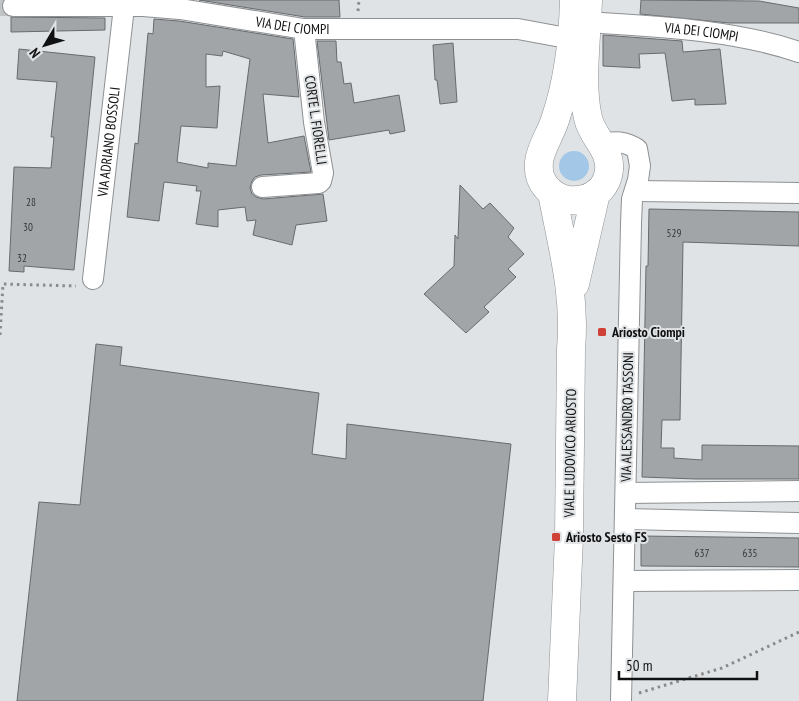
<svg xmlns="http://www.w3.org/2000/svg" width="799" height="701" viewBox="0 0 799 701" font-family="'PT Sans Narrow',sans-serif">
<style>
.green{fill:#a2c7e7}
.building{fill:#a2a5a8;stroke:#686a6d;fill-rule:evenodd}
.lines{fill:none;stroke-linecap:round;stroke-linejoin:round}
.street-tunnel{stroke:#c1c4c5;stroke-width:20;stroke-dasharray:20 10;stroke-linecap:butt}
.street-casing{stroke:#8e9193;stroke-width:22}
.secondary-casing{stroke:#8e9193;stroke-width:29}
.path{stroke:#888a8c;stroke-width:3;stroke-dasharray:2.5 4;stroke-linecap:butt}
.street{stroke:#fff;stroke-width:20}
.secondary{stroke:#fff;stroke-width:28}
.poi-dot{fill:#d04237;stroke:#e0e3e5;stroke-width:2}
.labels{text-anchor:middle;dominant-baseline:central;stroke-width:4;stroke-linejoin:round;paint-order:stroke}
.number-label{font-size:11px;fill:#343638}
.street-label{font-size:14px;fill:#101112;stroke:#e0e3e5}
.poi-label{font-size:14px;font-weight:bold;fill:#101112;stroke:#e0e3e5;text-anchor:start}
</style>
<rect width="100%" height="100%" fill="#e0e3e5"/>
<path class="green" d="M559 166a15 15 0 1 1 30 0a15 15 0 1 1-30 0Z"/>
<path class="building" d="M199 0H339L340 17H305Z
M641 0 759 1 799 8V23H729L640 14Z
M11 17 105 18V30L11 32Z
M154 19 179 21 293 39 299 97 263 94 268 143 304 136 311 172 261 175 255 177 252 181 250 188 252 194 256 197 263 199 323 194 327 221 296 225 292 245 253 235 256 220 247 221 245 207 218 210V227L196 224 201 191H196L197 186 164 182 159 221 127 217 135 143 138 144 148 33 153 34ZM223 51 250 59 236 166 208 163V168L177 162 181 126 217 128 220 86 206 87V54L222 56Z
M603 35 682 41 683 52 720 49 726 104 695 105V99L672 101 665 53 639 54 640 68 603 66Z
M317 41H336L337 62H341L344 84 351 83 354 103 399 95 405 131 390 134 389 130 329 140Z
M453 43 457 102 440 104 437 80H435L433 45Z
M19 49 95 57 74 270 24 266V272L9 271 14 167 51 168 54 137H51L57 82 17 79Z
M460 185 483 209 490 203 514 228 508 237 524 254 508 269 516 277 484 307 489 312 466 333 424 294 454 266 455 235 458 239Z
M649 209 799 212V246L683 242 680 420H662L661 448H674V458L702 460V445L799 446V479H696L642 477 646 266H648Z
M96 344 122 347 120 365 319 393 312 454 346 459 347 424 511 444 483 701H17L39 502 80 505Z
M641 536 799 538V567L641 566Z"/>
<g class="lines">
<path class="street-tunnel" d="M0 6H13"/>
<g class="street-casing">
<g id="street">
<path id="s1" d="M13 6H143L180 9 304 29H518L572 39"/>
<path id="s2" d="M602 23C667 27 737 31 799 52"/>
<path d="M601 144C615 141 625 141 637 149L640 166 638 180 632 199 631 224 621 701"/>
<path d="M262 187 319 183 321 181 323 173 314 122 304 29"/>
<path d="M635 191 799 193"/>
<path id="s3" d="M93 279 124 7"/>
<path d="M626 493 799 491"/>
<path d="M626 519 799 523"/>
<path d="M624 581 799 580"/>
</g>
</g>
<g class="secondary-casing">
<path id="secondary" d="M574 0C573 40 568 82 555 120 551 133 540 149 539 162 538 171 540 180 546 187 565 211 606 201 609 170 611 149 592 137 588 118 580 84 587 35 588 0
M552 193C562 246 576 294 571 349L569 537 562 701
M575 284 596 193"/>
</g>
<path class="path" d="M358 11 359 0
M0 335 3 284 76 286
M639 693 722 668 799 632"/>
<use href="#street" class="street"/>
<use href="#secondary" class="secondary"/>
</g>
<g class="poi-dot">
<rect x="597" y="327" width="10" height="10" rx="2.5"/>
<rect x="551" y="532" width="10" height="10" rx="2.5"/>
</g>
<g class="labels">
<g class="number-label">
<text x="31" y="202">28</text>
<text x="28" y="227">30</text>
<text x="674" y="233">529</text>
<text x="22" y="258">32</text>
<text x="702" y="553">637</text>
<text x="750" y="553">635</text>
</g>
<g class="street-label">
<text stroke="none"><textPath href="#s1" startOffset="281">VIA DEI CIOMPI</textPath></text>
<text stroke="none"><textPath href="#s2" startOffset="100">VIA DEI CIOMPI</textPath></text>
<text transform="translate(316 120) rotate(82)">CORTE L. FIORELLI</text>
<text stroke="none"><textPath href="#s3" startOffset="138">VIA ADRIANO BOSSOLI</textPath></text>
<text transform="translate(627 417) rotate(-89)">VIA ALESSANDRO TASSONI</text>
<text transform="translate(570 453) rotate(-89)">VIALE LUDOVICO ARIOSTO</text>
</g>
<g class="poi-label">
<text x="612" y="332">Ariosto Ciompi</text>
<text x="566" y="537">Ariosto Sesto FS</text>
</g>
</g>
<g transform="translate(45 45) rotate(232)" stroke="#e0e3e5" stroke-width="4" paint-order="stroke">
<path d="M0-4L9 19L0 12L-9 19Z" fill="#101112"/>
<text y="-8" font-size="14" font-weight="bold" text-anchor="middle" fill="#101112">N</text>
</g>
<path d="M619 671v8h138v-8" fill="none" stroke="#101112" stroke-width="2.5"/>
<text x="626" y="671" font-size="15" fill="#101112" stroke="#e0e3e5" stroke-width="4" paint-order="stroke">50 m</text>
</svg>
